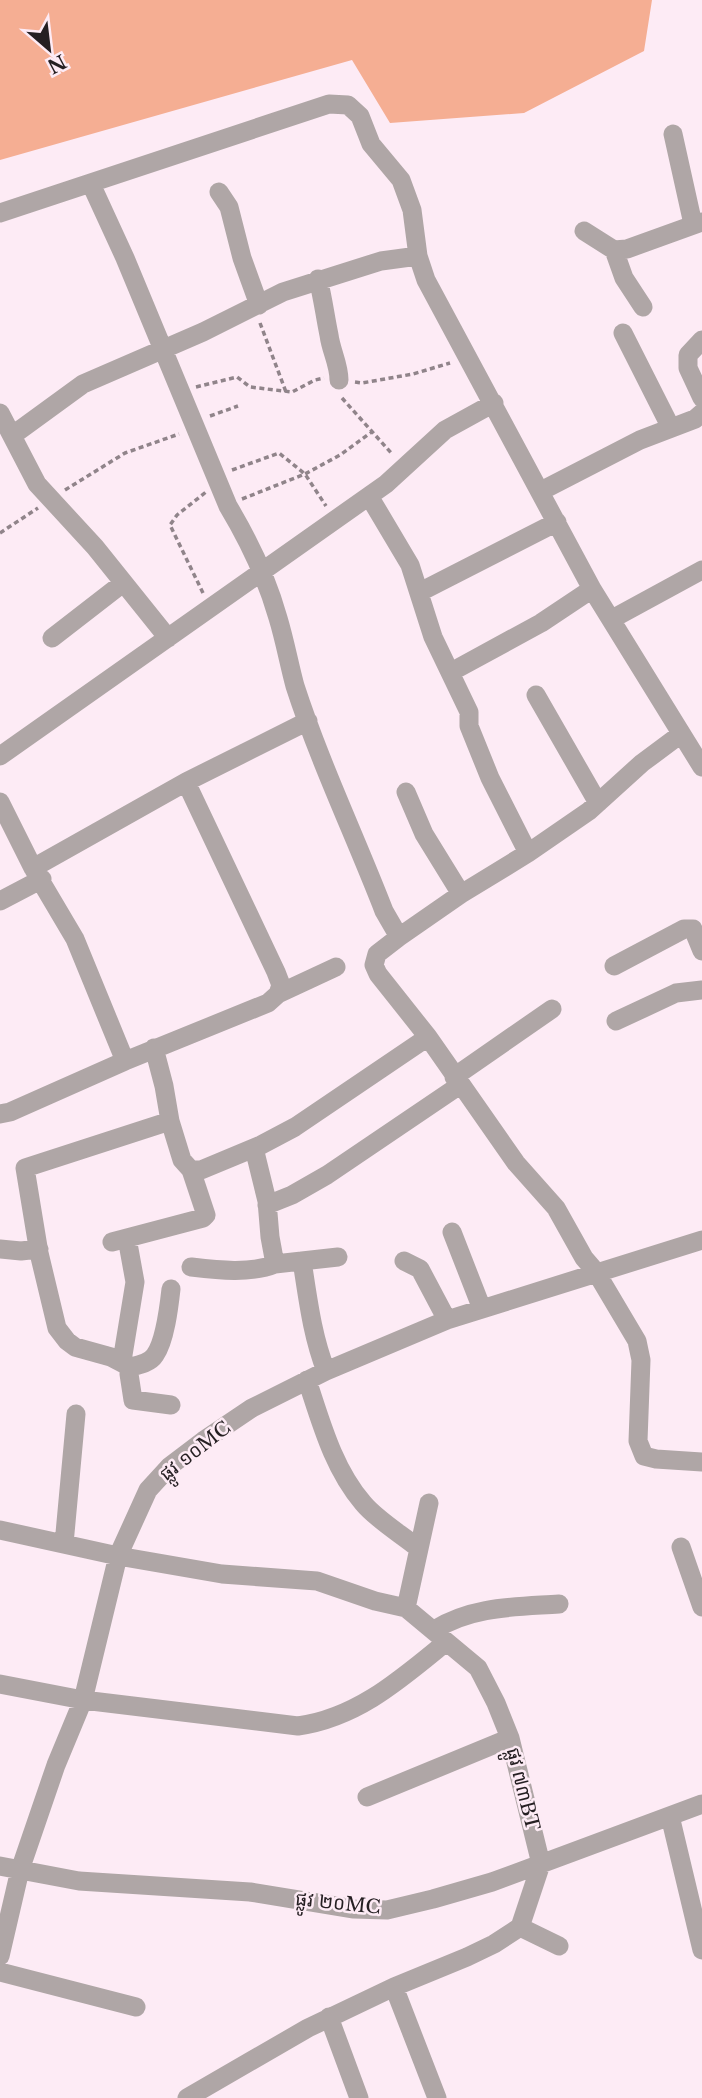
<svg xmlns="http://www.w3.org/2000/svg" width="702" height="2098" viewBox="0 0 702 2098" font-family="'Libre Baskerville','Noto Sans Khmer',serif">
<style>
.green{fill:#f5ae93}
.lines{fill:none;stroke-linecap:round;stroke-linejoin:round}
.path{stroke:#90848a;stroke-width:3.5;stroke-dasharray:5 3.5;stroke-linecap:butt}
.minor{stroke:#afa6a6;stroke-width:19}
.labels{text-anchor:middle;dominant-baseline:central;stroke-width:5;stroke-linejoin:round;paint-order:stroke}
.street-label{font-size:19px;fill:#251f22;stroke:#fdebf5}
</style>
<rect width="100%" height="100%" fill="#fdebf5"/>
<path class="green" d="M0 0H652L644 51 524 113 390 123 352 60 0 160Z"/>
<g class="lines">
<path class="path" d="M260 323 286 392
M355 382 362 383 413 374 450 363
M196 387 237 377 250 387 292 392 315 380 324 378
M342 398 393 455
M210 416 238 406
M232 470 279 453 305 474 326 506
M65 490 125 453 179 434
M242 499 305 474 340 455 373 431
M0 533 38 508
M203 593 170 525 177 515 206 492"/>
<path class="minor" d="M673 134 693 224
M91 184 125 258 228 506C249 541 267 579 278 618 285 641 289 664 295 686 320 763 355 836 384 911L399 937
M219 192 229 207 242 258 259 305
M0 213 329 104 348 105 360 116 371 144 401 180 412 210 418 256 426 280 592 589 702 767
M584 231 614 250 627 249 702 222
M614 250 624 278 643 307
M318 279C323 298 325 316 329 335 331 351 339 364 339 380
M623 333 671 428
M702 340 688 355V368L702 398
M0 413 37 484 95 547 168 638
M13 435 83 384 203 332 283 292 381 261 418 256
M541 491 640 440 695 419 702 413
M369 496 410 565 433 637 469 712V726L490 778 528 853
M420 592 557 522
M612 619 702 570
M52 638 123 583
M451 672 541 623 592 589
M536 695 598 803
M681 734 642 763 589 811 528 853 461 894 399 937 377 954 374 965 378 974 428 1037 516 1163 556 1208 584 1258 596 1272 637 1341 641 1360 638 1441 644 1456 656 1459 702 1462
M0 756 386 484 445 430 494 403
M406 792 424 834 461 894
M0 802 33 868 75 939 125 1061
M33 868 186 782 308 721
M0 901 42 879
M614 966 684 929H693L702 951
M278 994 336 967
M616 1021 676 993 702 990
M454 1077 552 1009
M0 1114 10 1112 125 1061 268 1003 278 994 281 985 276 972 186 782
M254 1148 267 1201 270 1237 275 1264
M191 1170H201L261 1145 295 1127 428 1037
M267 1205 292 1195 327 1175 460 1085
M452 1232 482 1309
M112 1242 203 1218 206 1215 191 1170 182 1160 170 1121 164 1086 154 1048
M0 1249 21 1251 39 1249
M302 1261C308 1299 312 1335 326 1371
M404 1261 420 1269 447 1320
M191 1267C217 1270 251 1274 275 1264L338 1257
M122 1361 135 1282 127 1238
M130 1367 111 1357 75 1347 67 1341 57 1328 39 1253 25 1168 170 1121
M130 1367C139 1365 150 1363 155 1355 165 1341 169 1307 171 1289
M130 1367 129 1374 133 1400 171 1405
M307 1380C321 1422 333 1468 363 1503 377 1520 401 1534 418 1548
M0 1530 118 1556 222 1574 317 1581 375 1601 406 1608 478 1668 496 1703 510 1738 541 1864 520 1927 494 1944 467 1957 394 1987 308 2028 187 2098
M64 1544 76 1414
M681 1547 702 1607
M406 1608 429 1503
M434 1630C472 1606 515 1607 559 1604
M0 1684 83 1700 298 1726C357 1718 401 1679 445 1643
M367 1797 510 1738
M670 1816 702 1950
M0 1866 79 1881 250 1892 354 1909 387 1910 433 1899 492 1882 702 1804
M520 1927 559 1946
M0 1956 20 1870 56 1765 83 1700 118 1556 148 1490 170 1466 203 1441 252 1408 326 1371 447 1320 702 1240
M0 1972 136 2007
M394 1987 437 2098
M329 2017 359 2098"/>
</g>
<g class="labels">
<g class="street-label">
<text transform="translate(195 1451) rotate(-38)">ផ្លូវ ១០MC</text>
<text transform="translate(523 1789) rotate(76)">ផ្លូវ ៧៣BT</text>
<text transform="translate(338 1903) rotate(6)">ផ្លូវ ២០MC</text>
</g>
</g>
<g transform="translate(49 49) rotate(152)" stroke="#fdebf5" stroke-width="5" paint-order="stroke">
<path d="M0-5L12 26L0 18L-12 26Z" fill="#251f22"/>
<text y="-10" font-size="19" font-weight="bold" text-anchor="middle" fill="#251f22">N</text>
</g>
</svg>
